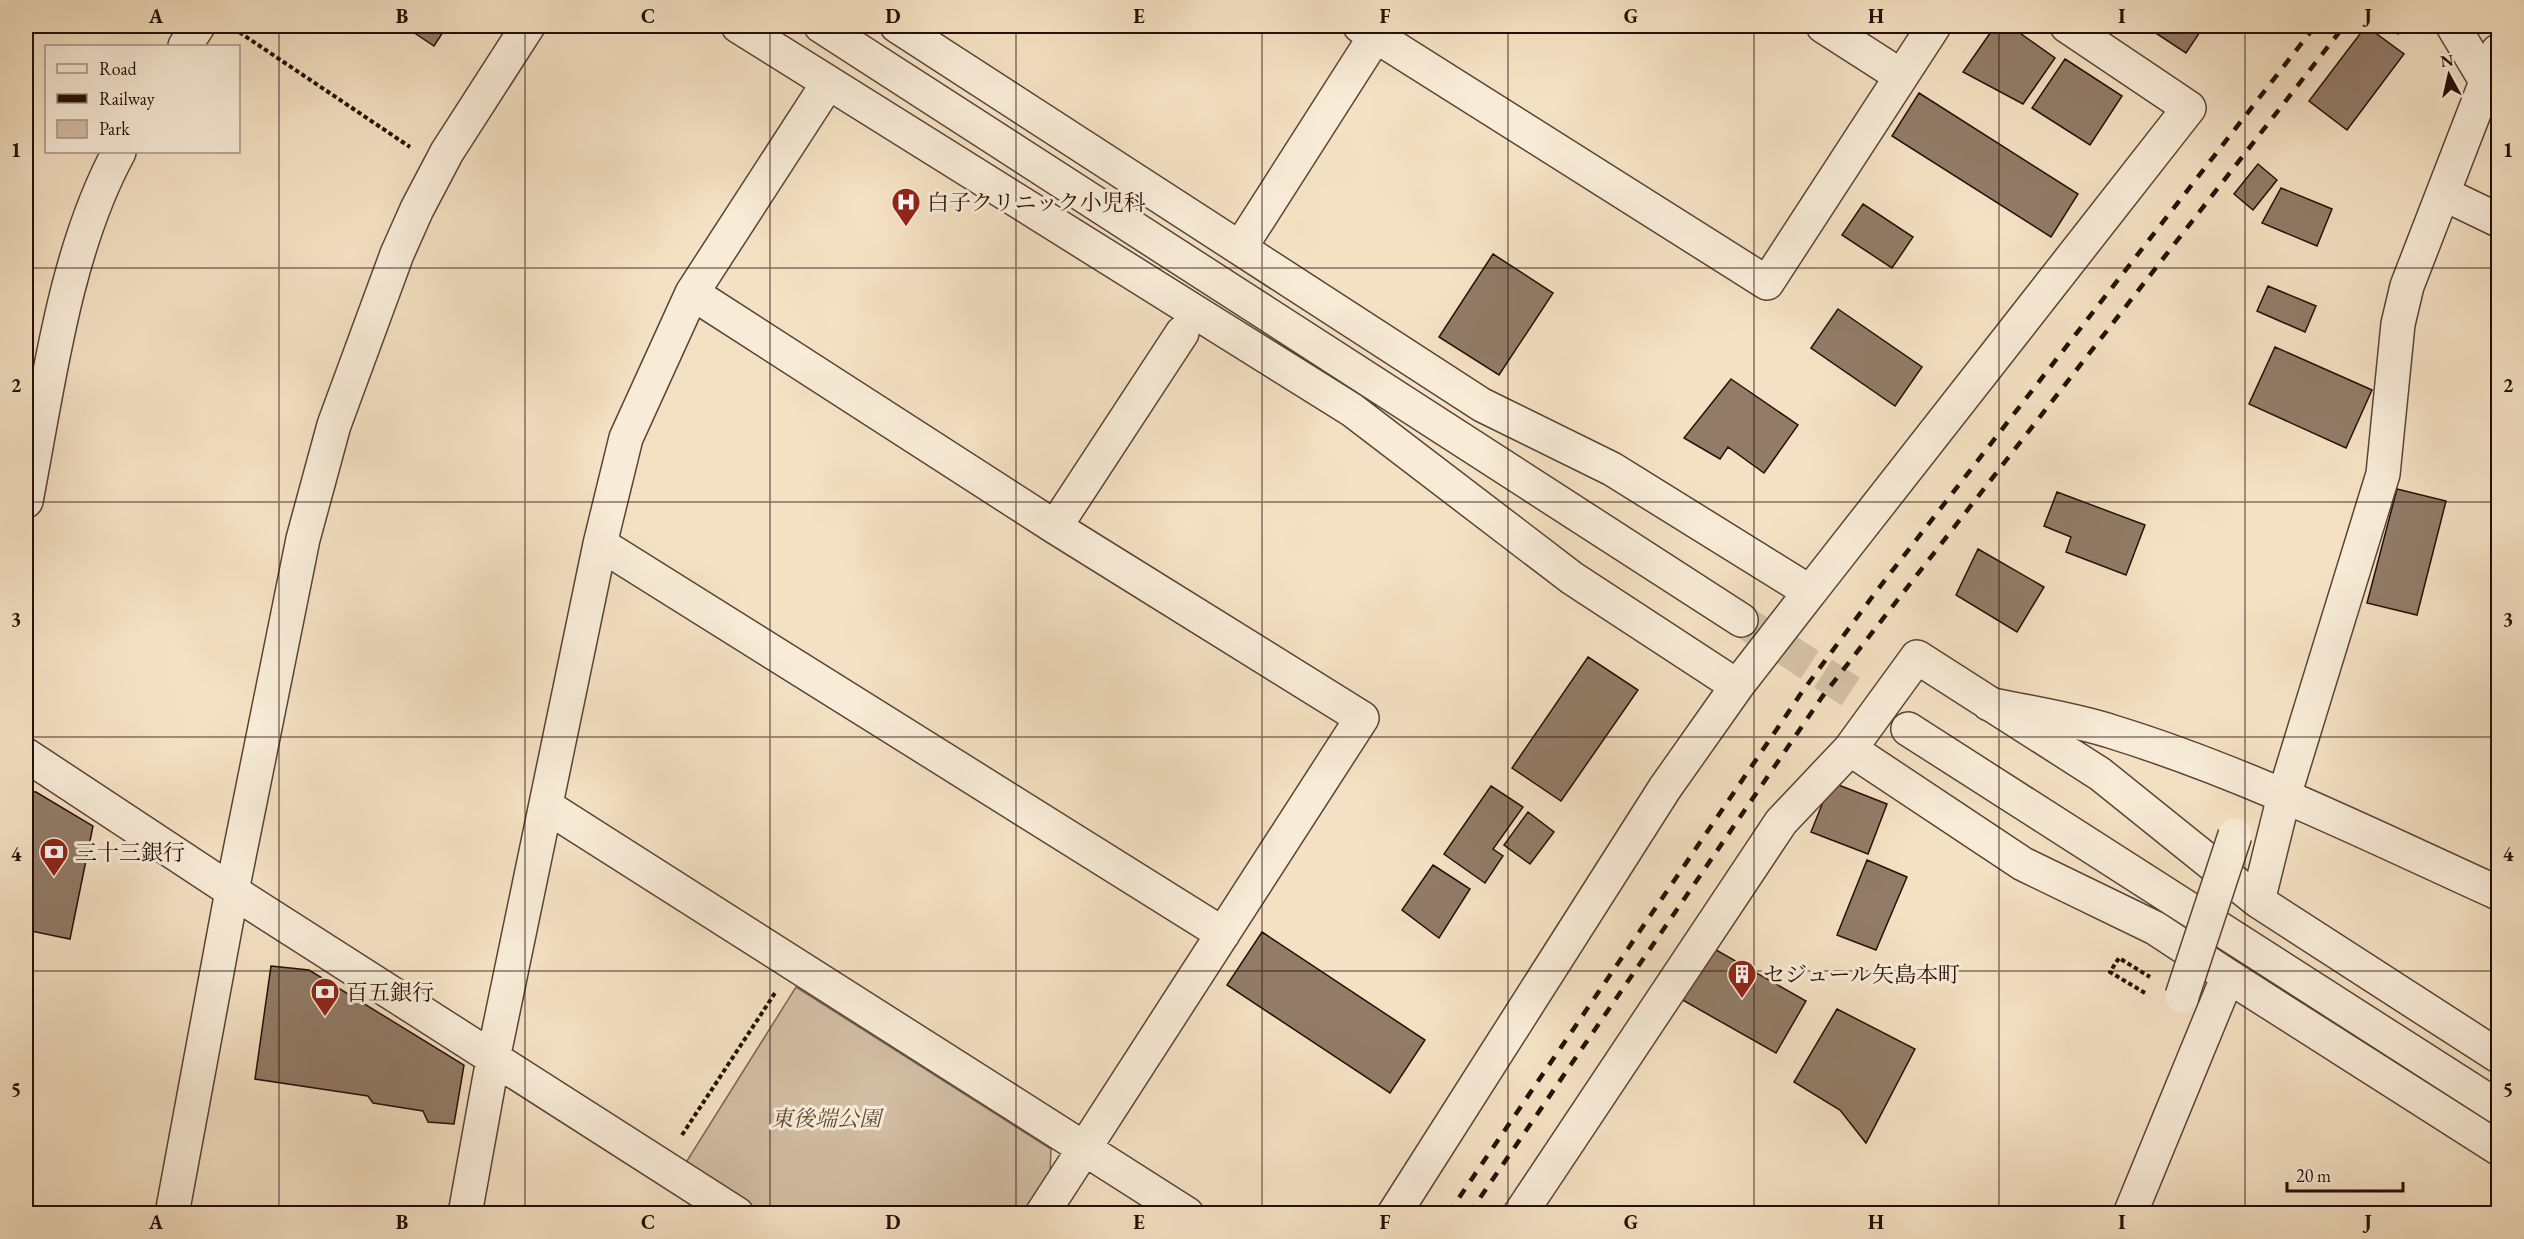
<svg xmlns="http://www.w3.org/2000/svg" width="2524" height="1239" viewBox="0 0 2524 1239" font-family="'EB Garamond','Noto Serif JP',serif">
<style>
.green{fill:#d1bda3;stroke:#7c6654;stroke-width:1.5}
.building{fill:#927c68;stroke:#270e05;stroke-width:1.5}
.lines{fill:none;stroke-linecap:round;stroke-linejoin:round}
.minor-tunnel{stroke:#d5c1a6;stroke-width:33;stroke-dasharray:33 16;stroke-linecap:butt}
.minor-casing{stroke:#5a4334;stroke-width:36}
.path{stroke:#270e05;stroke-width:4;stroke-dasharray:4.5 3;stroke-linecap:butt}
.minor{stroke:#f8ecd8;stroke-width:33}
.rail{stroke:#270e05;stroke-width:4.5;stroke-dasharray:10 10;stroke-linecap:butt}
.minor-bridge-casing{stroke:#5a4334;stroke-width:36;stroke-linecap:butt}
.minor-bridge{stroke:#f8ecd8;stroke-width:33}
.grid{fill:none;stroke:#270e05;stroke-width:1.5;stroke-opacity:0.55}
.labels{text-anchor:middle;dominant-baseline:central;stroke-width:6;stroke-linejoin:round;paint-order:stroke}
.poi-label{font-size:22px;fill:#270e05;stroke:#f8ecd8;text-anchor:start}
.park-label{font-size:22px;font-style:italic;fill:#624b3c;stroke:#f8ecd8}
.neatline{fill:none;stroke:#270e05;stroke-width:2}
.grid-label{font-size:20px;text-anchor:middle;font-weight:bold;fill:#270e05}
</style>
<rect width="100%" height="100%" fill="#f4e1c3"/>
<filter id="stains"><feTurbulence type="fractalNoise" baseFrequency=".00333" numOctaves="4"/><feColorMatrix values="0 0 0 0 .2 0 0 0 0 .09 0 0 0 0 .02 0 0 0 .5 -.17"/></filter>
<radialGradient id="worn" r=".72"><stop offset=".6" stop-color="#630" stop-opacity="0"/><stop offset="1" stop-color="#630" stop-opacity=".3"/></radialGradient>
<path class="green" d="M796 987 1051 1149 1050 1174 1025 1214 763 1213 685 1164Z"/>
<path class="building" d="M404 26H447L434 46Z
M1995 26H2010L2055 58 2023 104 1963 72Z
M2145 26H2204L2186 53Z
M2366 26 2404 54 2347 130 2309 101Z
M2386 26H2403L2398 34Z
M2065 59 2122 96 2090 145 2032 108Z
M1919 93 2078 194 2051 237 1892 136Z
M2258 164 2277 180 2253 210 2234 194Z
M2281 188 2332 209 2317 246 2262 223Z
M1863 204 1913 237 1892 268 1842 235Z
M1493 254 1553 293 1499 375 1439 337Z
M2268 286 2316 306 2305 332 2257 311Z
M1838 309 1922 367 1895 406 1811 348Z
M2275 347 2372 390 2346 448 2249 404Z
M1731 379 1798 425 1764 473 1728 447 1720 459 1684 438Z
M2397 489 2446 501 2417 615 2367 603Z
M2057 492 2145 525 2126 575 2066 552 2071 537 2044 526Z
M1978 549 2044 587 2017 632 1956 595Z
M1588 657 1638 690 1561 801 1512 768Z
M1831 782 1887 804 1868 854 1811 832Z
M1491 786 1523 807 1493 849 1503 856 1485 883 1444 854Z
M26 791 36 792 93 826 70 939 26 930Z
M1528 812 1554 832 1530 864 1504 845Z
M1867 860 1907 877 1876 950 1837 935Z
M1433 865 1470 889 1439 938 1402 910Z
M1262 932 1425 1040 1390 1093 1227 985Z
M1709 946 1806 1001 1776 1053 1679 998Z
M271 966 309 970 464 1065 454 1124 428 1122 423 1111 373 1103 368 1096 255 1079Z
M1837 1009 1915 1049 1866 1143 1840 1110 1794 1082Z"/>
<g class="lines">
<path class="minor-tunnel" d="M1741 620 1908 729"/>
<g class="minor-casing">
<path id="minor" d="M738 26 1352 410 1572 578 1737 686
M821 26 1741 620
M897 26 1482 405 1612 469 1810 592 2189 108 2067 26
M1360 26 1767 283 1934 26
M1823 26 1901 76
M2453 26 2486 81
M185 46 198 26
M2498 51 2407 286 2398 324 2383 474 2284 796 2258 901 2498 1056
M2444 194 2498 220
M1240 248 1376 35
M692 293 1055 527 1362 718 1042 1214
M26 501C48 388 64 253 119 152
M1055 527 1182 333
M600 544 1223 934
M1989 704C2030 713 2073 719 2113 732 2246 773 2372 836 2498 893
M1908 729 2498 1107
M1850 749 1917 657 2100 774 2258 901
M26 755 232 891 737 1214
M546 806 1187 1214
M172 1214 232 891 303 539 334 425 397 254 417 209 447 152 528 26
M465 1214 493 1059 600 544 626 438 692 293 819 97
M1394 1214 1665 788 1737 686 1810 592
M1520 1214 1781 822 1850 749 2023 864 2155 928 2228 976
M2130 1214 2228 976 2498 1148"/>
</g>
<path class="path" d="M233 28 410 147
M2145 993 2110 972 2119 958 2150 977
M682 1135 775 993"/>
<use href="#minor" class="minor"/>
<path class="rail" d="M1448 1214 1802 692 1875 593 2315 26
M1469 1214 1822 697 2344 26"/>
<g class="minor-bridge-casing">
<path id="minor-bridge" d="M2182 996 2235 835"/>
</g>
<use href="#minor-bridge" class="minor-bridge"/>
</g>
<path class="grid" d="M279 26V1214M525 26V1214M770 26V1214M1016 26V1214M1262 26V1214M1508 26V1214M1754 26V1214M1999 26V1214M2245 26V1214M26 268H2498M26 502H2498M26 737H2498M26 971H2498"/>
<defs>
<g id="hospital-pin" transform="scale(1.5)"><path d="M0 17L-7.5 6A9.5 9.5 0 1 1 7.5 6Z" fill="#8f2418" stroke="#f8ecd8"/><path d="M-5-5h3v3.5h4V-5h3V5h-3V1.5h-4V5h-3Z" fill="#fff"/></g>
<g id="bank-pin" transform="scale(1.5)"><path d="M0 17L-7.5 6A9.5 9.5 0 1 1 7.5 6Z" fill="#8f2418" stroke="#f8ecd8"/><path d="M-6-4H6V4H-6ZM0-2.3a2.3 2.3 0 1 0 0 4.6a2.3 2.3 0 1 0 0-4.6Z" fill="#fff"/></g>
<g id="building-pin" transform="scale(1.5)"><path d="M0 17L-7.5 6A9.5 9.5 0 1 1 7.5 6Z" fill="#8f2418" stroke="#f8ecd8"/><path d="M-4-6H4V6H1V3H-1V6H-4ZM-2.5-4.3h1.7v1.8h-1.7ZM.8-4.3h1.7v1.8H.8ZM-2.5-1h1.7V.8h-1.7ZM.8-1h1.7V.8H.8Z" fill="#fff"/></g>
</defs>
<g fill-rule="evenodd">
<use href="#hospital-pin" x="906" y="202"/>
<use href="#bank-pin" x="54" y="852"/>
<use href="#building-pin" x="1742" y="974"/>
<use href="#bank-pin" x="325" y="992"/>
</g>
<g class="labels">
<g class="poi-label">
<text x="927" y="202">白子クリニック小児科</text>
<text x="75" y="852">三十三銀行</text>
<text x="1763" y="974">セジュール矢島本町</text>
<text x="346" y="992">百五銀行</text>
</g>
<g class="park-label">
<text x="826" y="1118">東後端公園</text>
</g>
</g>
<rect width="2524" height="1239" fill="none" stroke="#f4e1c3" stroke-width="66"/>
<rect x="45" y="45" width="195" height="108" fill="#f8ecd8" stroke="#a49384" stroke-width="1.5"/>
<rect x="57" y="64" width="30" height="9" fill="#f8ecd8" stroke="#a49384" stroke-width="1.5"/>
<text x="99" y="75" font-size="18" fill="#270e05">Road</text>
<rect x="57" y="94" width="30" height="9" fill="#270e05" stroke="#a49384" stroke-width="1.5"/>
<text x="99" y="105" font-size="18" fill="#270e05">Railway</text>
<rect x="57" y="120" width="30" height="18" fill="#d1bda3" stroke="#a49384" stroke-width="1.5"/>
<text x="99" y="135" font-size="18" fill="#270e05">Park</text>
<g transform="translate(2449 75) rotate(352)" stroke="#f8ecd8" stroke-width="4.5" paint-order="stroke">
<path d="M0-4.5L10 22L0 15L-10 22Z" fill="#270e05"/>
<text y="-9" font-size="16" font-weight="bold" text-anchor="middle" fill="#270e05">N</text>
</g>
<path d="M2287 1182v9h116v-9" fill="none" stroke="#270e05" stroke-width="3"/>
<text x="2296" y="1182" font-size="18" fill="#270e05" stroke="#f8ecd8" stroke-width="4.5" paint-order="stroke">20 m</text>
<rect x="33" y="33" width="2458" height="1173" class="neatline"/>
<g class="grid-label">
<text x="156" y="23">A</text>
<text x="402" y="23">B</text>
<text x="648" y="23">C</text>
<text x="893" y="23">D</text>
<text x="1139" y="23">E</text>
<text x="1385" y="23">F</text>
<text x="1631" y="23">G</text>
<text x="1876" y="23">H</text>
<text x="2122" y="23">I</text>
<text x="2368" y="23">J</text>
<text x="16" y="157">1</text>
<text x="2508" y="157">1</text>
<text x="16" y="392">2</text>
<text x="2508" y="392">2</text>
<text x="16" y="626">3</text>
<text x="2508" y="626">3</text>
<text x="16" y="861">4</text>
<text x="2508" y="861">4</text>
<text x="16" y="1096">5</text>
<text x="2508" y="1096">5</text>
<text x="156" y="1229">A</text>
<text x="402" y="1229">B</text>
<text x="648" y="1229">C</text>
<text x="893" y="1229">D</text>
<text x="1139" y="1229">E</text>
<text x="1385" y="1229">F</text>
<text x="1631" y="1229">G</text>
<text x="1876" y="1229">H</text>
<text x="2122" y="1229">I</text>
<text x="2368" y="1229">J</text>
</g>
<rect width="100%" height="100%" filter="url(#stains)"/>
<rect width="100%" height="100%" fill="url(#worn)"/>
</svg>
